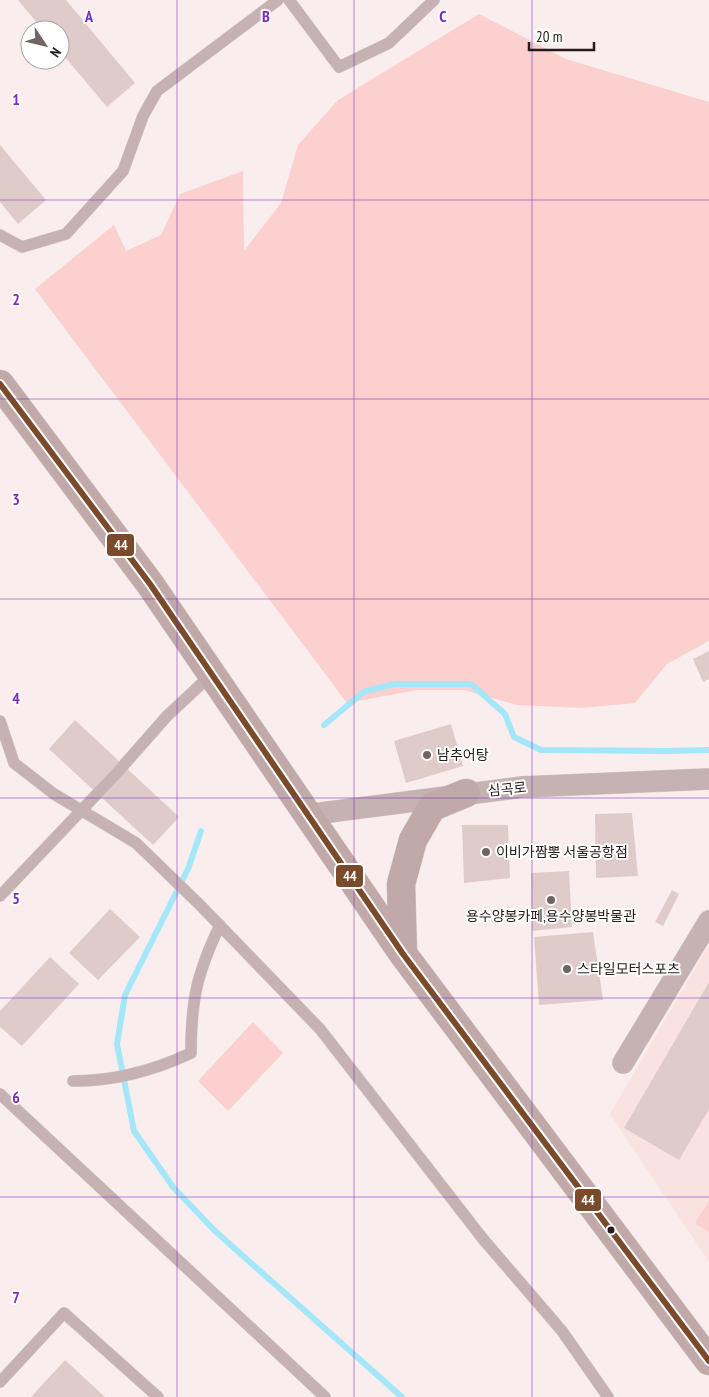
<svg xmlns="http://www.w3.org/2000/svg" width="709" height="1397" viewBox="0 0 709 1397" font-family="'PT Sans Narrow','Noto Sans KR',sans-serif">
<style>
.built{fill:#fae2e1}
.green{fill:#fbd0ce}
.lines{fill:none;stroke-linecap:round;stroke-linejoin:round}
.stream{stroke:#a4e7f9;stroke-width:6}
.building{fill:#e0cbcb}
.lane-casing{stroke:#d2c9c8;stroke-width:12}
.street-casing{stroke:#d2c9c8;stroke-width:22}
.primary-casing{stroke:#d2c9c8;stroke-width:29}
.lane{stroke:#c6b2b2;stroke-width:11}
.street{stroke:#c6b2b2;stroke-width:21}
.primary{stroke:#c0a9a8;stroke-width:28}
.bus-1-casing{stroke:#fff;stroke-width:10}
.bus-1{stroke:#7a4b2a;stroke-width:6}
.grid{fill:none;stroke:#7b2cbf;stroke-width:1;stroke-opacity:0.55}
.poi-dot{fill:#6f6564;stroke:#fff;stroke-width:2}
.bus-dot{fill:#241b1b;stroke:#fff;stroke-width:2}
.labels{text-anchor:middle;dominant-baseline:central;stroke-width:4;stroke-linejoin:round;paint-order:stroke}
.poi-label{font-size:14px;fill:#241b1b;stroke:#fff;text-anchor:start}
.street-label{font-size:14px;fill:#241b1b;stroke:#fff}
.grid-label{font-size:16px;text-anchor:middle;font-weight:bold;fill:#7b2cbf;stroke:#fff;stroke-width:4;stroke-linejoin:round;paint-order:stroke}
.line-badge{stroke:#fff;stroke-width:2}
.badge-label{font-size:14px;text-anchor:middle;font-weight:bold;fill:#fff}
</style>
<rect width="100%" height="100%" fill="#f9eeed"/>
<path class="built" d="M709 945V1262L610 1114Z"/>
<path class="green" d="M479 14 566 59 709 102V641L667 664 635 703 582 708 517 705 464 690H417L347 703 35 289 114 225 126 251 161 235 180 194 243 171 244 251 281 203 298 145 338 100Z
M253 1022 283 1053 228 1111 198 1081Z
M709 1201V1232L695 1223Z"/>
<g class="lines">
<path class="stream" d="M324 725 365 691 395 684H471L505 714 514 737 541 750 668 751 709 750
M201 831 188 869 125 995 117 1044 134 1131 173 1187 215 1231 402 1397"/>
</g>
<path class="building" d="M18 0H66L135 83 107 107 60 51V30H43Z
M0 145 46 200 18 224 0 202Z
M709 651V679L703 682 693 659Z
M75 720 179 817 153 845 49 749Z
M451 724 463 766 406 783 394 741Z
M632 813 638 876 596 878 595 814Z
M462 825H508L510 878 464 883Z
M569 871 572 927 532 931 531 873Z
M672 890 679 894 663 926 655 922Z
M110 909 140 937 98 980 69 953Z
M593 932 603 1000 539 1005 534 937Z
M50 957 79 984 22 1046 0 1027V1011Z
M709 982V1109L679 1160 624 1128Z
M65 1360 105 1397H31Z"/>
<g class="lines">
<g class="lane-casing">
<path id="lane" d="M289 0 339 67 389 43 434 0
M0 235 22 247 66 234 123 171 143 116 157 91 278 0
M0 721 14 763 54 794 136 843 200 905 320 1029 483 1239 562 1331 608 1397
M0 896 115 775 167 716 212 674
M73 1081C116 1081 153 1071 191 1053 191 1000 197 973 220 925
M0 1094 325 1397
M0 1382 64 1313 158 1397"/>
</g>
<g class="street-casing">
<path id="street" d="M306 815 522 787 709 779
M623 1063 709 921"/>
</g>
<g class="primary-casing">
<path id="primary" d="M0 384 150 584 403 954 709 1361
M403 954 401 884 413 840 432 807 466 793"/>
</g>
<use href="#lane" class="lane"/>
<use href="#street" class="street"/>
<use href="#primary" class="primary"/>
<g class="bus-1-casing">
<path id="bus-1" d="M0 384 150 584 403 954 709 1361"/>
</g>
<use href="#bus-1" class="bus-1"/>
</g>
<path class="grid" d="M177 0V1397M354 0V1397M532 0V1397M0 200H709M0 399H709M0 599H709M0 798H709M0 998H709M0 1197H709"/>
<g class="poi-dot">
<circle cx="427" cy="755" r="5"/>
<circle cx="486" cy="852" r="5"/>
<circle cx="551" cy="900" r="5"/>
<circle cx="567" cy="969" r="5"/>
</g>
<circle class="bus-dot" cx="611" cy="1230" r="4.5"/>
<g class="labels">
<g class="poi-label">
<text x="437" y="755">남추어탕</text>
<text x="496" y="852">이비가짬뽕 서울공항점</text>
<text x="551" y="916" text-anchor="middle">용수양봉카페,용수양봉박물관</text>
<text x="577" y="969">스타일모터스포츠</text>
</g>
<g class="street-label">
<text transform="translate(507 789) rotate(-6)">심곡로</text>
</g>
</g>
<g class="grid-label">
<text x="89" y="22">A</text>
<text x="266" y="22">B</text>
<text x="443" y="22">C</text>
<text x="16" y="105">1</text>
<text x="16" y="305">2</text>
<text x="16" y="505">3</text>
<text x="16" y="704">4</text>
<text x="16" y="904">5</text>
<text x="16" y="1103">6</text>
<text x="16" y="1303">7</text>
</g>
<g class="line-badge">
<rect x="106" y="533" width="29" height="24" rx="5" fill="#7a4b2a"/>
<rect x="335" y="864" width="29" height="24" rx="5" fill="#7a4b2a"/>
<rect x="574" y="1188" width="28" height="24" rx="5" fill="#7a4b2a"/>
</g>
<g class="badge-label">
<text x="121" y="550">44</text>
<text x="350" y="881">44</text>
<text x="588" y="1205">44</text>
</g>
<g transform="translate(45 45) rotate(125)"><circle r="24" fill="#ffffff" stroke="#a7a4a4"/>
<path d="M0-4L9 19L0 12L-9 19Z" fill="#6f6564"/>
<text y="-8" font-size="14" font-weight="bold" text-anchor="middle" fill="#241b1b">N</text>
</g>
<path d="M529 42v8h65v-8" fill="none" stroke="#241b1b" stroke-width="2.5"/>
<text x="536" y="42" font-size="15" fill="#241b1b" stroke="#ffffff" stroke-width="4" paint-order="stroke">20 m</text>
</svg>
